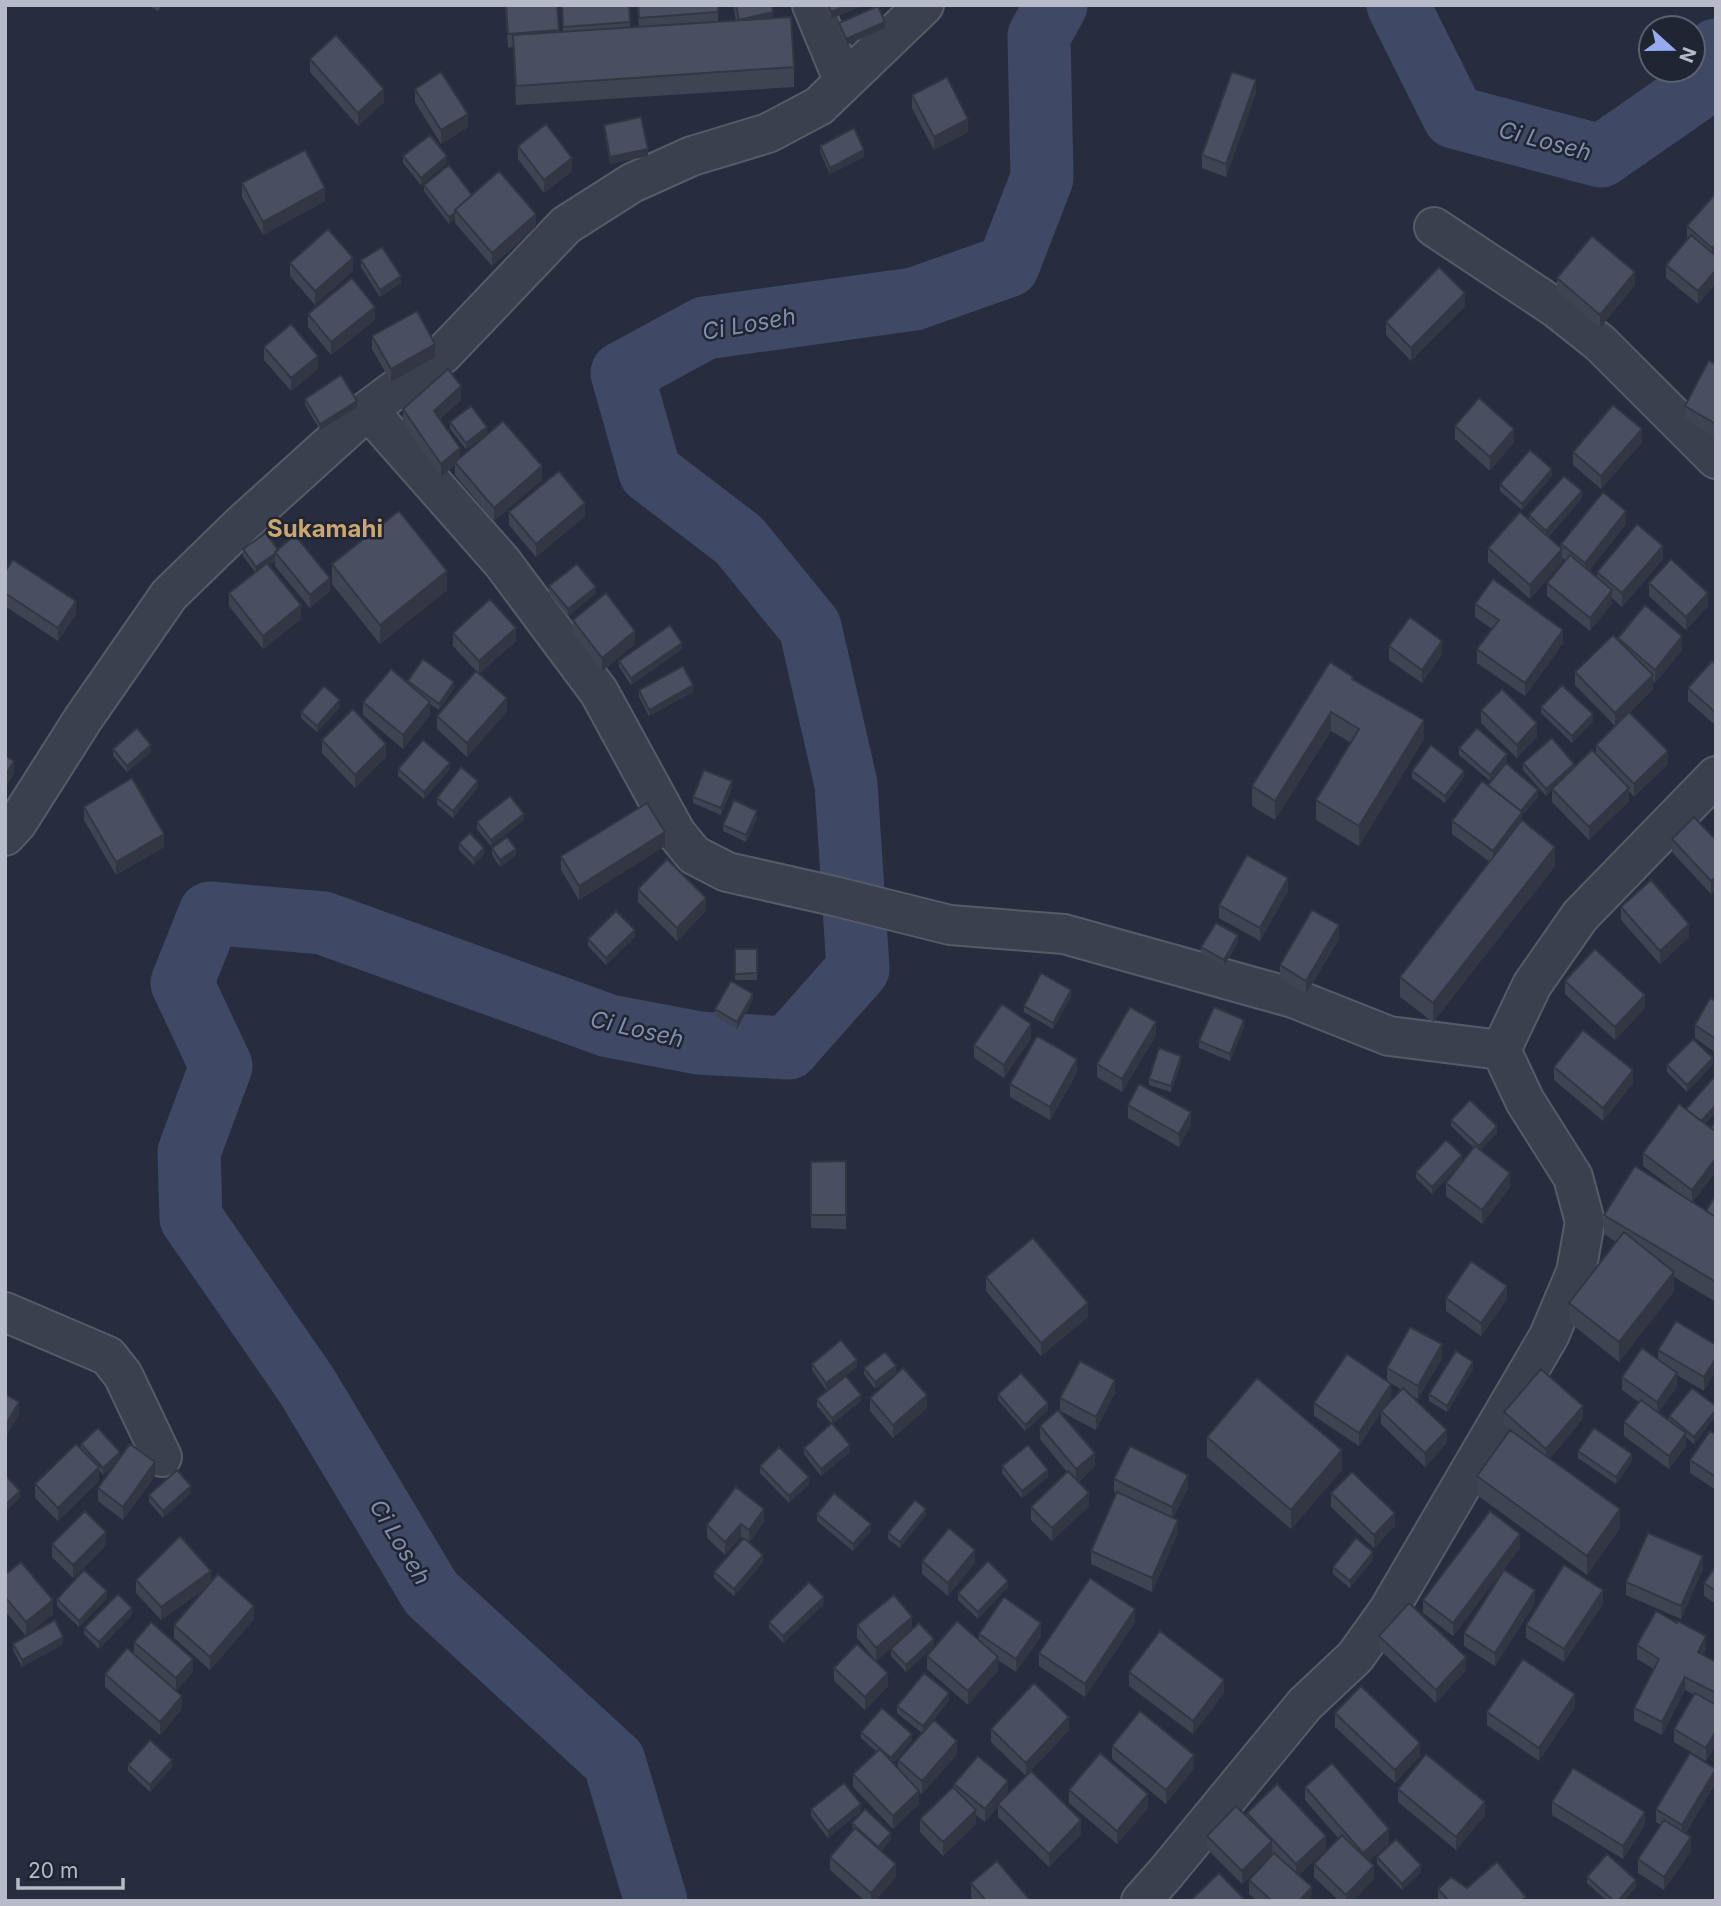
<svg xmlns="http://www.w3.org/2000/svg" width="1721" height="1906" viewBox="0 0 1721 1906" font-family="Inter,sans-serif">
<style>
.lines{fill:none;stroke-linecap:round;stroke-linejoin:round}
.river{stroke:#3f4965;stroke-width:63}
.minor-casing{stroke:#565b68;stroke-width:42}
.minor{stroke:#3b404e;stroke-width:38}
.wall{fill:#3f4453}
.shaded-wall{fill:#333744}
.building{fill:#494f61;stroke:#333744;stroke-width:2}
.labels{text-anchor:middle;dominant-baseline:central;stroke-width:5;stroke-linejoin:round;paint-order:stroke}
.water-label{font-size:23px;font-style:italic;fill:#828ead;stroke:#202533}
.quarter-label{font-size:24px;font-weight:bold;fill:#cca66f;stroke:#202533}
</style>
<rect width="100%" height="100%" fill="#272d3e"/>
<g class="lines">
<path class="river" d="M1398 5 1454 117 1601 156 1693 92 1716 50
M656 1901 614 1761 431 1593 307 1386 191 1218 189 1152 221 1066 182 983 210 913 323 923 609 1026 699 1043 788 1048 858 969 846 784 810 627 739 540 650 472 622 373 705 328 914 299 1008 266 1042 178 1039 36 1056 5"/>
<g class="minor-casing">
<path id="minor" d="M812 5 844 82
M924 5 819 106 768 133 692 156 632 183 566 225 443 354 368 410 502 562 599 692 676 833 694 855 727 872 838 897 950 925 1064 934 1293 998 1389 1036 1501 1050 1525 1101 1573 1177 1585 1222 1576 1272 1549 1336 1388 1611 1355 1657 1305 1704 1165 1874 1141 1901
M1434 227 1556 308 1600 343 1716 459
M5 836 17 823 83 719 169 595 243 523 368 410
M1501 1050 1532 985 1580 916 1716 776
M5 1312 108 1356 123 1375 162 1457"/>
</g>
<use href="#minor" class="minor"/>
</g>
<path class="wall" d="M148 5H161L158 11Z
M505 5H557L559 32H563L561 5H629L630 27H639L637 5H718V22L736 21 733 5H772L773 18 794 67V87L516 105 513 47 508 48Z
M825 5H864L831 19Z
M839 23 885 28 846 45 839 30Z
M310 59 384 102 358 126 310 72Z
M415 89 468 127 441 144 415 102Z
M1256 93 1226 177 1202 168V155Z
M912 95 968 132 934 150 912 108Z
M604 125 648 156 610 164 604 131Z
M518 146 572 171 544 193 518 159Z
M820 146 864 157 830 174 820 152Z
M403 156 447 163 421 185 403 163Z
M242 183 325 201 263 235 242 197Z
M424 185 472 195 536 227 492 266 455 223V219L449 224 424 191Z
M1716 193V283L1698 304 1666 278V265L1687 239V226Z
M361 260 401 283 380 297 361 267Z
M290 263 353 271 315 305 290 276Z
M1557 278 1635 285 1600 328 1557 291Z
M1465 306 1411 361 1386 335V322Z
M308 314 375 320 331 355 308 327Z
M372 336 435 357 391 382 372 349Z
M264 347 318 369 291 391 264 360Z
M1716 365V437L1685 419V406Z
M305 399 357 407 320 430 305 405Z
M461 400 440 419 460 458 542 480 494 521 455 475V465L441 477 403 423V409Z
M450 422 487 434 466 449 450 429Z
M1455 426 1514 442 1490 471 1455 439Z
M1642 442 1601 489 1573 465V452Z
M1552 476 1522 510 1500 491V484Z
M1582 498 1548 537 1561 548V544L1626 524 1589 571 1597 577V572L1663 559 1622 607 1612 598V603L1590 631 1547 596V583L1565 560 1562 558V562L1530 599 1488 562V548L1529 520V515Z
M509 512 585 516 536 557 509 525Z
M243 549 278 550 330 591 310 608 275 566V561L269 565 301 619 263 649 229 606V593L255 572 243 556Z
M332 564 447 590 380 644 332 584Z
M5 572 76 614 58 641 5 606Z
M1649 583 1708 606 1686 630 1649 596Z
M549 586 596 593 568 616 549 593Z
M1475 604 1563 643 1525 696 1477 663V649L1492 629 1475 617Z
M573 620 635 644 602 671 573 633Z
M453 633 516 641 479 674 507 711 467 757 437 729V716L477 672 453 646Z
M1618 640 1682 650 1655 683 1653 681V689L1630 712 1668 764 1634 797 1629 791V801L1589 840 1552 802V790L1546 796 1523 770V763L1574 767 1596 754V745L1615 726 1575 685V672Z
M1389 646 1442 654 1422 683 1389 660Z
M682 649 631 685 619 667V661Z
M1716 665V726L1688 701V688Z
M1353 679 1424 739 1359 846 1316 820V800L1351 743 1331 731 1275 820 1252 806V786Z
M408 681 454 689 439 710 430 704V715L403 749 363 715V702L408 683Z
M639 690 693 692 649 716 639 697Z
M340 707 317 732 301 718V712Z
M1541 707 1593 721 1572 743 1541 713Z
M1481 710 1537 737 1517 758 1481 723Z
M322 740 386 757 355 788 322 753Z
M1459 748 1507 761 1490 781 1459 755Z
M113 749 151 752 127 772 113 756Z
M398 769H450L424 799 398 776Z
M1412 771 1464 777 1445 803 1412 778Z
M1488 786 1538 797 1522 816V821L1555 866 1433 1022 1400 997V977L1490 862 1452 834V821Z
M478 787 453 818 437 804V798Z
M732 788 721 815 693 803V797Z
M84 807 164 847 116 875 84 820Z
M757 818 746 842 723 831V825Z
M524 820 491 846 477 829V822Z
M1672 839 1716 840 1711 894 1672 852Z
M459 843 484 854 474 865 459 850Z
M665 846 579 900 561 870V856Z
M492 848 516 855 500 867 492 855Z
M638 889 706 911 677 941 638 902Z
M1288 891 1260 941 1219 918V905Z
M1621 907 1689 937 1660 964 1621 920Z
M635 937 606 965 588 946V939Z
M1339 939 1306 994 1280 979V965Z
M1238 942 1224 966 1201 953V947Z
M735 949H757V980H735Z
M1565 981 1645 1008 1615 1040 1565 994Z
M1071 997 1053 1029 1024 1012V1006Z
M753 1000 737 1029 715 1016V1009Z
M1716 1001V1053L1695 1038V1025Z
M1244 1027 1230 1061 1199 1048V1041Z
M1156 1035 1122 1092 1097 1077V1064Z
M1031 1038 1004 1078 974 1058V1045Z
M1181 1062 1171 1092 1149 1085V1079Z
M1713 1064 1687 1092 1667 1072V1065Z
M1554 1067 1633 1083 1603 1121 1554 1080Z
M1077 1073 1050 1120 1010 1097V1084Z
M1128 1105 1191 1125 1179 1147 1128 1118Z
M1451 1120 1497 1133 1480 1151 1510 1187 1482 1224 1446 1196V1183L1474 1148 1451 1126Z
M1716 1121V1171L1692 1202 1706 1211 1716 1195V1302L1674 1277V1291L1619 1362 1569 1322V1303L1616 1242 1604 1234V1215L1683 1196 1643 1166V1153L1705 1124 1711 1129Z
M846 1161V1229L811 1228V1162Z
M1462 1162 1432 1194 1416 1178V1172Z
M986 1277 1088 1317 1041 1356 986 1291Z
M1446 1298 1507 1299 1481 1336 1446 1311Z
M1716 1345 1704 1391 1677 1375V1387L1658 1413 1669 1420V1416L1716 1406V1416L1694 1444 1686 1437V1446L1669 1469 1624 1436V1422L1639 1402 1622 1390V1377L1658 1360V1350Z
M1442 1358 1418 1399 1409 1394 1447 1443 1425 1467 1381 1424V1412L1359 1446 1314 1416V1403L1391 1398 1383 1409 1402 1390 1387 1381V1368Z
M812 1364 857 1367 826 1390 812 1370Z
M864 1368 896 1373 875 1389 864 1374Z
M1473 1369 1447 1412 1429 1401V1394Z
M1115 1393 1096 1430 1060 1411V1398Z
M998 1394 1048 1410 1025 1431 998 1400Z
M870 1398 927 1408 893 1438 870 1411Z
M817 1399 861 1401 832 1424 850 1452 821 1476 804 1454V1448L831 1423 817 1406Z
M1504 1412 1583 1419 1550 1458 1620 1528 1587 1575 1477 1495V1476L1510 1430 1504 1425Z
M1040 1426 1095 1466 1078 1482 1089 1506 1052 1541 1031 1520V1507L1067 1472 1040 1439Z
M1716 1435V1490L1690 1473V1460Z
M1207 1437 1342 1470 1291 1529 1207 1457Z
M81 1444 120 1458 155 1476 123 1520 98 1501V1488L117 1462 103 1475 99 1470V1481L58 1521 35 1498V1484L81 1449Z
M1578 1451 1632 1461 1616 1484 1578 1458Z
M760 1466 809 1484 789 1503 760 1473Z
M1002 1466 1048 1477 1022 1498 1002 1473Z
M1114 1479 1188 1488 1173 1518 1178 1533 1152 1592 1091 1564V1551L1116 1493 1114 1492Z
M191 1493 163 1518 149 1502V1495Z
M1331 1493 1395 1526 1374 1548 1331 1507Z
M817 1514 871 1531 853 1551 817 1521Z
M926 1515 900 1548 888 1539V1533Z
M764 1522 749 1543 763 1562 734 1596 714 1578V1572L743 1538 741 1537 725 1555 707 1538V1525Z
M52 1544 106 1545 73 1578 52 1557Z
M1520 1548 1453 1636 1423 1613V1600Z
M1373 1559 1350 1588 1333 1574V1567Z
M922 1561 975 1563 948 1596 922 1574Z
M1716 1566V1604L1704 1596V1583Z
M1703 1569 1681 1619 1626 1595V1582Z
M5 1575 53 1614 26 1636 5 1611Z
M136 1580 211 1582 254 1619 210 1670 174 1638V1625L206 1588 161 1620 136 1593Z
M1008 1587 978 1619 958 1600V1593Z
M107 1598 79 1627 57 1606V1599Z
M1535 1603 1495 1666 1464 1646V1633Z
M824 1604 783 1643 769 1628V1622Z
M1603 1604 1564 1662 1526 1638V1625Z
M132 1615 99 1649 84 1634V1628Z
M1135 1622 1085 1697 1039 1666V1653Z
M857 1625 912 1629 934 1646 906 1672 891 1656V1649L897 1643 876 1661 857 1638Z
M979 1634 1041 1636 1016 1672 998 1660V1670L968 1705 927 1669V1656L979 1641Z
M1379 1636 1466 1670 1436 1703 1379 1649Z
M134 1642 193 1672 176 1691 182 1709 160 1735 105 1687V1674L134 1654Z
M13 1644H63L22 1667 13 1650Z
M1637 1645 1706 1649 1703 1655 1716 1662V1744L1706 1761 1674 1742V1729L1694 1695 1685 1690 1662 1735 1634 1721V1708L1654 1669 1637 1659Z
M834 1668 888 1686 865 1710 834 1681Z
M1129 1672 1224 1693 1193 1734 1129 1686Z
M949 1700 928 1727 957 1754 922 1794 919 1792V1804L893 1829 853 1787V1774L877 1752 861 1738V1732L912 1740 893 1763 898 1769V1760L922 1733 897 1713V1706Z
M1575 1707 1539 1761 1487 1725V1712Z
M1335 1713 1420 1756 1395 1783 1335 1727Z
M991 1729 1069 1730 1026 1776 991 1742Z
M1112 1746 1194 1768 1166 1804 1112 1759Z
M128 1765 172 1767 150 1792 128 1771Z
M1716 1769V1782L1685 1834 1691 1851 1664 1890 1638 1873V1859L1661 1825 1656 1822V1809Z
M954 1784 1008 1794 1081 1834 1049 1867 998 1817V1806L985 1822 976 1815V1824L943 1856 920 1832V1819L954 1788Z
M1305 1787 1389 1843 1369 1861 1374 1879 1353 1901H1339L1314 1877V1864L1338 1838 1305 1800Z
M1398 1789 1485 1815 1456 1850 1398 1802Z
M1069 1790 1148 1808 1117 1844 1069 1803Z
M1552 1802 1645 1825 1623 1859 1552 1815Z
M811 1809 861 1811 828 1838 811 1816Z
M1247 1813 1326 1849 1299 1875 1312 1900 1311 1901H1257L1249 1894V1880L1273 1853 1272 1852V1854L1242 1884 1207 1849V1836L1247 1817Z
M852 1823 891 1839 881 1851 896 1877 875 1901H865L830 1870V1857L853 1831Z
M1377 1857 1421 1872 1402 1890 1377 1864Z
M1587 1877 1636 1887 1624 1901H1607L1587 1883Z
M971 1883 1029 1901H974L971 1897Z
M1467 1888 1526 1901H1438V1889Z"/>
<path class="shaded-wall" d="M848 5H864L831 19V12Z
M773 12V25L739 33V20Z
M885 22V28L846 45V39Z
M1256 80V93L1226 177V164Z
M384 89V102L358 126V113Z
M468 114V127L441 144V130Z
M968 119V132L934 150V137Z
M648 149V156L610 164V157Z
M864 150V157L830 174V168Z
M447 156V163L421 185V178Z
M572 158V171L544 193V180Z
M325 188V201L263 235V222Z
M455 213V219L449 224V217Z
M536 214V227L492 266V253Z
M1716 244V257L1712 261V248Z
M353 258V271L315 305V291Z
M1716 270V283L1698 304V291Z
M1635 272V285L1600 328V315Z
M401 276V283L380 297V290Z
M1465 293V306L1411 361V348Z
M375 307V320L331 355V342Z
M435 344V357L391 382V369Z
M318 356V369L291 391V378Z
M461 386V400L434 425V411Z
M357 401V407L320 430V424Z
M487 427V434L466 449V443Z
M1514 429V442L1490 471V457Z
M1642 429V442L1601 489V476Z
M460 448V461L455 462V465L441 477V464Z
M542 466V480L494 521V508Z
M1552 469V476L1522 510V504Z
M1582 491V498L1546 538V531Z
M585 503V516L536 557V544Z
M1626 511V524L1585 576V563Z
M1663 546V559L1622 607V593Z
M1562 549V562L1530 599V585Z
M275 554V561L256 574V567Z
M447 571V590L380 644V625Z
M330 578V591L310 608V595Z
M596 587V593L568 616V609Z
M1612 590V603L1590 631V618Z
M1708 593V606L1686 630V617Z
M76 601V614L58 641V628Z
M301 605V619L263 649V636Z
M516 628V641L479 674V661Z
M1563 630V643L1525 696V683Z
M635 631V644L602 671V658Z
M1682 636V650L1655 683V670Z
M1442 641V654L1422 683V670Z
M682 643V649L631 685V678Z
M1653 675V689L1615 726V713Z
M454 682V689L439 710V704Z
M693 685V692L649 716V710Z
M507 698V711L467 757V743Z
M340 700V707L317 732V726Z
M430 702V715L403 749V735Z
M1331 712V731L1275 820V801Z
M1593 714V721L1572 743V736Z
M1424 720V739L1359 846V826Z
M1537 723V737L1517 758V745Z
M386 744V757L355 788V775Z
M151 745V752L127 772V766Z
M1668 751V764L1634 797V784Z
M1507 754V761L1490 781V775Z
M14 761V774L5 789V776Z
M450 763V769L424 799V792Z
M1574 764V770L1546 796V789Z
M1464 771V777L1445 803V796Z
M478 781V787L453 818V811Z
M732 781V788L721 815V808Z
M1629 788V801L1589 840V827Z
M1538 790V797L1522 816V825L1493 865V851L1519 812Z
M757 811V818L746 842V835Z
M524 814V820L491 846V840Z
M665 832V846L579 900V886Z
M164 834V847L116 875V862Z
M1555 847V866L1433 1022V1003Z
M484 848V854L474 865V859Z
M516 849V855L500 867V860Z
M1716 877V890L1711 894V881Z
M1288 878V891L1260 941V928Z
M706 898V911L677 941V928Z
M1689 924V937L1660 964V951Z
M1339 925V939L1306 994V981Z
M635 930V937L606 965V958Z
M1238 935V942L1224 966V960Z
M1071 990V997L1053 1029V1023Z
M753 994V1000L737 1029V1022Z
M1645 995V1008L1615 1040V1027Z
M1244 1020V1027L1230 1061V1054Z
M1156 1022V1035L1122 1092V1079Z
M1031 1024V1038L1004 1078V1065Z
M1181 1056V1062L1171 1092V1086Z
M1713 1058V1064L1687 1092V1085Z
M1077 1059V1073L1050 1120V1107Z
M1633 1070V1083L1603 1121V1108Z
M1716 1105V1112L1701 1129V1122Z
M1191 1112V1125L1179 1147V1134Z
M1497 1126V1133L1479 1152V1146Z
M1462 1155V1162L1432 1194V1187Z
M1716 1158V1171L1692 1203V1190Z
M1510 1173V1187L1482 1224V1210Z
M1674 1272V1291L1619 1362V1342Z
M1507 1286V1299L1481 1336V1323Z
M1088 1303V1317L1041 1356V1343Z
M1442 1344V1358L1418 1399V1386Z
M1716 1358V1371L1704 1391V1377Z
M857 1360V1367L826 1390V1383Z
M1473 1362V1369L1447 1412V1406Z
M896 1366V1373L875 1389V1382Z
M1677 1373V1387L1657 1415V1402Z
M1115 1380V1393L1096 1430V1417Z
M1391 1384V1398L1359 1446V1433Z
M861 1395V1401L832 1424V1418Z
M927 1395V1408L893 1438V1425Z
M19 1402V1415L5 1439V1426Z
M1048 1403V1410L1025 1431V1425Z
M1583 1406V1419L1546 1462V1449Z
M1716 1410V1416L1694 1444V1437Z
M1447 1430V1443L1425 1467V1453Z
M1686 1433V1446L1669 1469V1456Z
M850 1445V1452L821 1476V1469Z
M1342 1450V1470L1291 1529V1510Z
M120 1452V1459L103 1475V1468Z
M1095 1453V1466L1076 1483V1469Z
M1632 1454V1461L1616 1484V1477Z
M155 1462V1476L123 1520V1507Z
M99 1467V1481L58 1521V1508Z
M1048 1470V1477L1022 1498V1491Z
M1188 1475V1488L1172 1521V1507Z
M809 1477V1484L789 1503V1496Z
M191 1486V1493L163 1518V1511Z
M20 1491V1498L5 1512V1505Z
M1089 1493V1506L1052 1541V1528Z
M764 1509V1522L749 1543V1530Z
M926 1509V1515L900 1548V1542Z
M1620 1509V1528L1587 1575V1556Z
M1395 1513V1526L1374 1548V1535Z
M1178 1520V1533L1152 1592V1578Z
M741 1524V1537L725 1555V1542Z
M871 1524V1531L853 1551V1544Z
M106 1532V1545L73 1578V1565Z
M1520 1534V1548L1453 1636V1623Z
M975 1550V1563L948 1596V1583Z
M1373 1552V1559L1350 1588V1581Z
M763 1555V1562L734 1596V1589Z
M1703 1556V1569L1681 1619V1606Z
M211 1571V1584L161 1620V1607Z
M1008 1581V1587L978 1619V1612Z
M1535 1590V1603L1495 1666V1653Z
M1603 1590V1604L1564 1662V1649Z
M107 1591V1598L79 1627V1621Z
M824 1597V1604L783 1643V1636Z
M53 1600V1614L26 1636V1622Z
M254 1606V1619L210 1670V1657Z
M132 1608V1615L99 1649V1642Z
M1135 1609V1622L1085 1697V1684Z
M912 1617V1630L876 1661V1648Z
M1041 1623V1636L1016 1672V1659Z
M1706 1636V1649L1698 1665V1652Z
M63 1637V1644L22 1667V1660Z
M934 1639V1646L906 1672V1665Z
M998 1657V1670L968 1705V1691Z
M1466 1657V1670L1436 1703V1690Z
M193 1659V1672L176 1691V1678Z
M888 1673V1686L865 1710V1697Z
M1685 1677V1690L1662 1735V1722Z
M1224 1680V1693L1193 1734V1721Z
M949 1693V1700L923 1733V1726Z
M1575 1694V1707L1539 1761V1748Z
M182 1696V1709L160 1735V1722Z
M1069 1717V1730L1026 1776V1763Z
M1716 1731V1744L1706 1761V1748Z
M912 1734V1740L891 1765V1758Z
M957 1741V1754L922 1794V1781Z
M1420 1743V1756L1395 1783V1770Z
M1194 1755V1768L1166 1804V1790Z
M172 1760V1767L150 1792V1785Z
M1716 1769V1782L1682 1838V1825Z
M1008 1781V1794L985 1822V1809Z
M919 1791V1804L893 1829V1816Z
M1148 1794V1808L1117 1844V1831Z
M1485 1802V1815L1456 1850V1837Z
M861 1804V1811L828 1838V1831Z
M976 1810V1824L943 1856V1842Z
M1645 1812V1825L1623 1859V1846Z
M1081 1820V1834L1049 1867V1854Z
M1389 1829V1843L1363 1866V1853Z
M891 1833V1839L878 1854V1847Z
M1326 1836V1849L1296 1878V1864Z
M1691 1837V1851L1664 1890V1877Z
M1272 1841V1854L1242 1884V1871Z
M896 1864V1877L875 1901H871V1893Z
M1421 1865V1872L1402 1890V1884Z
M1374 1866V1879L1353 1901H1346V1895Z
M1636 1880V1887L1624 1901H1618Z
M1312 1887 1311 1901H1299Z"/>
<path class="building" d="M506 5H557L559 30 508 34Z
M562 5H629L630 22 563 27Z
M638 5H718V12L639 18Z
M736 5H772L773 12 739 20Z
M828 5H848L831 12Z
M878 6 885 22 846 39 839 23Z
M791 17 794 67 516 86 513 35Z
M336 35 384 89 358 113 310 59Z
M441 72 468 114 441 130 415 89Z
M1232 72 1256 80 1226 164 1202 155Z
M947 77 968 119 934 137 912 95Z
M641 117 648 149 610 157 604 125Z
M546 124 572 158 544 180 518 146Z
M854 128 864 150 830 168 820 146Z
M430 135 447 156 421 178 403 156Z
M305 150 325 188 263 222 242 183Z
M449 165 472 195 455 210V213L449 217 424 185Z
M499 171 536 214 492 253 455 210Z
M1716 193V244L1712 248 1687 226Z
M328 229 353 258 315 291 290 263Z
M1691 235 1716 256V270L1698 291 1666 265Z
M1592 236 1635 272 1600 315 1557 278Z
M382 247 401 276 380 290 361 260Z
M1439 267 1465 293 1411 348 1386 322Z
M352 278 375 307 331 342 308 314Z
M417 311 435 344 391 369 372 336Z
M291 324 318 356 291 378 264 347Z
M1709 360 1716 365V424L1685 406Z
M448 369 461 386 434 411 460 448 441 464 403 409Z
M341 375 357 401 320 424 305 399Z
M1479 398 1514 429 1490 457 1455 426Z
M1613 405 1642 429 1601 476 1573 452Z
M471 406 487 427 466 443 450 422Z
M503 421 542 466 494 508 455 462Z
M1530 450 1552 469 1522 504 1500 484Z
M559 471 585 503 536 544 509 512Z
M1564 476 1582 491 1546 531 1529 515Z
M1603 492 1626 511 1585 563 1561 544Z
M399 511 447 571 380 625 332 564Z
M1520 512 1562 549 1530 585 1488 548Z
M1637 524 1663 546 1622 593 1597 572Z
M266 533 278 550 275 552 276 553 256 567 243 549Z
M295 535 330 578 310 595 275 552Z
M1570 555 1612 590 1590 618 1547 583Z
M1671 559 1708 593 1686 617 1649 583Z
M13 560 76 601 58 628 5 593V572Z
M267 563 301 605 263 636 229 593Z
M577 564 596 587 568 609 549 586Z
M1493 579 1563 630 1525 683 1477 649 1499 620 1475 604Z
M606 593 635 631 602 658 573 620Z
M490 599 516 628 479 661 453 633Z
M1645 605 1682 636 1655 670 1618 638Z
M1410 617 1442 641 1422 670 1389 646Z
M670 625 682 643 631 678 619 661Z
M1613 635 1653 675 1615 713 1575 672Z
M423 659 454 682 439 704 408 681Z
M1712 661 1716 665V713L1688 688Z
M1330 662 1353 677 1352 679 1424 720 1359 826 1316 800 1359 729 1331 712 1275 801 1252 786Z
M683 666 693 685 649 710 639 690Z
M391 669 430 702 403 735 363 702Z
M476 671 507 698 467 743 437 716Z
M1562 685 1593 714 1572 736 1541 707Z
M324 686 340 700 317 726 301 712Z
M1502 689 1537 723 1517 745 1481 710Z
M353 709 386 744 355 775 322 740Z
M1629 712 1668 751 1634 784 1596 745Z
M137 728 151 745 127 766 113 749Z
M1477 728 1507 754 1490 775 1459 748Z
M1552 738 1574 764 1546 789 1523 763Z
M423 740 450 763 424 792 398 769Z
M1431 745 1464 771 1445 796 1412 771Z
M1592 750 1629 788 1589 827 1552 789Z
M5 756 14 761 5 776Z
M1506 763 1538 790 1521 811 1488 785Z
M461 767 478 781 453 811 437 798Z
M704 770 732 781 721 808 693 797Z
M132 778 164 834 116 862 84 807Z
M1482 781 1522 812 1493 851 1452 821Z
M510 796 524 814 491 840 477 822Z
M734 800 757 811 746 835 723 825Z
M647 803 665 832 579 886 561 856Z
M1694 817 1716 840V877L1711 881 1672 839Z
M1522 820 1555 847 1433 1003 1400 977Z
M470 833 484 848 474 859 459 843Z
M507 837 516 849 500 860 492 848Z
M1247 855 1288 878 1260 928 1219 905Z
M667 859 706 898 677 928 638 889Z
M1651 880 1689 924 1660 951 1621 907Z
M1312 910 1339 925 1306 981 1280 965Z
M616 911 635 930 606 958 588 939Z
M1216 923 1238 935 1224 960 1201 947Z
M735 949H757V973L735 974Z
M1595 949 1645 995 1615 1027 1565 981Z
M1041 973 1071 990 1053 1023 1024 1006Z
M731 981 753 994 737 1022 715 1009Z
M1710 998 1716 1001V1039L1695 1025Z
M1002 1004 1031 1024 1004 1065 974 1045Z
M1130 1007 1156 1022 1122 1079 1097 1064Z
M1214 1007 1244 1020 1230 1054 1199 1041Z
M1583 1030 1633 1070 1603 1108 1554 1067Z
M1037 1036 1077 1059 1050 1107 1010 1084Z
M1693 1039 1713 1058 1687 1085 1667 1065Z
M1159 1048 1181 1056 1171 1086 1149 1079Z
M1713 1078 1716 1080V1105L1701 1121 1686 1109Z
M1139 1084 1191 1112 1179 1134 1128 1105Z
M1470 1100 1497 1126 1479 1146 1451 1120Z
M1679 1104 1716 1132V1158L1692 1190 1643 1153Z
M1716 1121V1131L1711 1128Z
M1446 1140 1462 1155 1432 1187 1416 1172Z
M1475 1146 1510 1173 1482 1210 1446 1183Z
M846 1161V1215H811V1162Z
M1635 1166 1716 1217V1282L1604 1215Z
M1716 1195V1217L1706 1211Z
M1624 1232 1674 1272 1619 1342 1569 1303Z
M1033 1238 1088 1303 1041 1343 986 1277Z
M1471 1261 1507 1286 1481 1323 1446 1298Z
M1676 1321 1716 1345V1358L1704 1377 1658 1350Z
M1410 1327 1442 1344 1418 1386 1387 1368Z
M841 1340 857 1360 826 1383 812 1364Z
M1642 1348 1677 1373 1657 1402 1622 1377Z
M1456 1351 1473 1362 1447 1406 1429 1394Z
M885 1352 896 1366 875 1382 864 1368Z
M1347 1354 1391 1384 1359 1433 1314 1403Z
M1080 1361 1115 1380 1096 1417 1060 1398Z
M903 1368 927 1395 893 1425 870 1398Z
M1541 1369 1583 1406 1546 1449 1504 1412Z
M1021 1373 1048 1403 1025 1425 998 1394Z
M846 1376 861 1395 832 1418 817 1399Z
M1257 1378 1342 1450 1291 1510 1207 1437Z
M1403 1388 1447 1430 1425 1453 1381 1411Z
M1692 1388 1716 1406V1410L1694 1437 1669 1416Z
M5 1394 19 1402 5 1426Z
M1641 1400 1686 1433 1669 1456 1624 1422Z
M1058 1410 1095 1453 1076 1469 1040 1426Z
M832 1423 850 1445 821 1469 804 1448Z
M98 1428 120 1452 103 1468 81 1444Z
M1594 1428 1632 1454 1616 1477 1578 1451Z
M1510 1430 1620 1509 1587 1556 1477 1476Z
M1710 1431 1716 1435V1477L1690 1460Z
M76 1444 99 1467 58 1508 35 1484Z
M130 1444 155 1462 123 1507 98 1488Z
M1028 1445 1048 1470 1022 1491 1002 1466Z
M1130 1446 1188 1475 1172 1507 1114 1479Z
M779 1447 809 1477 789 1496 760 1466Z
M177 1470 191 1486 163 1511 149 1495Z
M1068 1471 1089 1493 1052 1528 1031 1507Z
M1352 1472 1395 1513 1374 1535 1331 1493Z
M5 1475 20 1491 5 1505Z
M736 1487 764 1509 749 1530 741 1524 725 1542 707 1525Z
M1117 1492 1178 1520 1152 1578 1091 1551Z
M834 1493 871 1524 853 1544 817 1514Z
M915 1500 926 1509 900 1542 888 1533Z
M85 1511 106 1532 73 1565 52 1544Z
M1490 1511 1520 1534 1453 1623 1423 1600Z
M949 1528 975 1550 948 1583 922 1561Z
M1648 1533 1703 1556 1681 1606 1626 1582Z
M180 1536 211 1571 161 1607 136 1580Z
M744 1538 763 1555 734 1589 714 1572Z
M1356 1538 1373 1552 1350 1581 1333 1567Z
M988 1561 1008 1581 978 1612 958 1593Z
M21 1562 53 1600 26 1622 5 1597V1575Z
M1564 1565 1603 1590 1564 1649 1526 1625Z
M1716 1566V1591L1704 1583Z
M84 1570 107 1591 79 1621 57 1599Z
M1504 1570 1535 1590 1495 1653 1464 1633Z
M218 1574 254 1606 210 1657 174 1625Z
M1090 1578 1135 1609 1085 1684 1039 1653Z
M809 1582 824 1597 783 1636 769 1622Z
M118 1594 132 1608 99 1642 84 1628Z
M894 1595 912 1617 876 1648 857 1625Z
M1004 1597 1041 1623 1016 1659 979 1634Z
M1409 1603 1466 1657 1436 1690 1379 1636Z
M1656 1611 1677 1623 1678 1621 1706 1636 1698 1652 1716 1662V1693L1685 1677 1662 1722 1634 1708 1659 1659 1637 1645Z
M55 1620 63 1637 22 1660 13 1644Z
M957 1621 998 1657 968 1691 927 1656Z
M151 1622 193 1659 176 1678 134 1642Z
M919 1623 934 1639 906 1665 891 1649Z
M1160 1631 1224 1680 1193 1721 1129 1672Z
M857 1644 888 1673 865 1697 834 1668Z
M127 1648 182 1696 160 1722 105 1674Z
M1523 1659 1575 1694 1539 1748 1487 1712Z
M924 1673 949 1693 923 1726 897 1706Z
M1034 1683 1069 1717 1026 1763 991 1729Z
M1361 1686 1420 1743 1395 1770 1335 1713Z
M1695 1693 1716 1705V1731L1706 1748 1674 1729Z
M882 1708 912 1734 891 1758 861 1732Z
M1140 1711 1194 1755 1166 1790 1112 1746Z
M934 1720 957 1741 922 1781 898 1760Z
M150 1740 172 1760 150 1785 128 1765Z
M880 1749 919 1791 893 1816 853 1774Z
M1100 1753 1148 1794 1117 1831 1069 1790Z
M1690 1753 1716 1769 1682 1825 1656 1809Z
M1426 1754 1485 1802 1456 1837 1398 1789Z
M978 1756 1008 1781 985 1809 954 1784Z
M1332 1763 1389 1829 1363 1853 1305 1787Z
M1573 1768 1645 1812 1623 1846 1552 1802Z
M1031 1771 1081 1820 1049 1854 998 1804Z
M844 1783 861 1804 828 1831 811 1809Z
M1277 1784 1326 1836 1296 1864 1247 1813Z
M953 1787 976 1810 943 1842 920 1819Z
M1236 1806 1272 1841 1242 1871 1207 1836Z
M865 1809 891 1833 878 1847 852 1823Z
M1664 1820 1691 1837 1664 1877 1638 1859Z
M855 1828 896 1864 871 1893 830 1857Z
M1342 1835 1374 1866 1346 1895 1314 1864Z
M1396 1839 1421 1865 1402 1884 1377 1857Z
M1274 1853 1312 1887 1299 1901H1272L1249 1880Z
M1607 1854 1636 1880 1618 1901H1614L1587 1877Z
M997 1861 1029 1899 1027 1901H986L971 1883Z
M1497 1862 1526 1897 1521 1901H1449L1438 1889 1451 1877 1467 1888Z
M1219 1873 1246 1901H1190Z"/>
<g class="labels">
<g class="water-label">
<text transform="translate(1545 141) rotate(15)">Ci Loseh</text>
<text transform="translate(749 324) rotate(-10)">Ci Loseh</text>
<text transform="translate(637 1029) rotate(13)">Ci Loseh</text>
<text transform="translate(400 1542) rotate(59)">Ci Loseh</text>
</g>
<g class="quarter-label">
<text x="325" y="528">Sukamahi</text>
</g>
</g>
<rect width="1721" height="1906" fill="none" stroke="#b7bbc8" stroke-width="14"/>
<g transform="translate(1672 49) rotate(111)"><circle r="33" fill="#202533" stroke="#5c616f" stroke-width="2"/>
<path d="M0-5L12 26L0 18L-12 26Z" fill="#96aaef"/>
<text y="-10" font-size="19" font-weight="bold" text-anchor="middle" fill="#b7bbc8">N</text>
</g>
<path d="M18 1878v10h105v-10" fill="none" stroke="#b7bbc8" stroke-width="3.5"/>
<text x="28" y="1878" font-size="21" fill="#b7bbc8" stroke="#202533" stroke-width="5" paint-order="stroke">20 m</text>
</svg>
